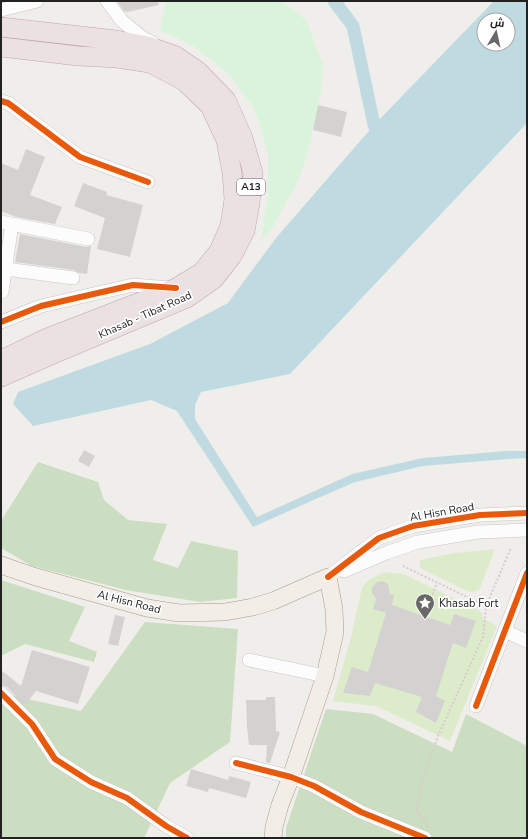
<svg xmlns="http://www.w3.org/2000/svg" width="528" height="839" viewBox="0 0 528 839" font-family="'Nunito Sans',Cairo,sans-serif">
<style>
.grass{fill:#dceccb}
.forest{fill:#cbdec1}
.park{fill:#daf4db}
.water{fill:#c0dae2;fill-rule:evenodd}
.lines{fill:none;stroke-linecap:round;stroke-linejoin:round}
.canal{stroke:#c0dae2;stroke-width:13}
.building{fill:#d4d2d0}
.minor-casing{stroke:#c7c6c5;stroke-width:14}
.major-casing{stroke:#a69d87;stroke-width:18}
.highway-casing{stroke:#c5a3ab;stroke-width:20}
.path{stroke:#d8cbc9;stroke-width:2;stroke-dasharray:2 2;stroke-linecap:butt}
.minor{stroke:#fdfcfc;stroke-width:13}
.major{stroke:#f2ede7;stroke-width:17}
.highway{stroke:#ebe1e2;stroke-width:19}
.cycleway-casing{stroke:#fff;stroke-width:8}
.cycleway{stroke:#e8590c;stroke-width:6}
.labels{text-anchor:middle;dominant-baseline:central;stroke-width:3.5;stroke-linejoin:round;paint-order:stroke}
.shield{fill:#fff;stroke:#646464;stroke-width:1}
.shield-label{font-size:10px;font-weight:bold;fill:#222}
.street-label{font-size:11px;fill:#222;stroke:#fff}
.poi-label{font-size:11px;fill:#222;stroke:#fff;text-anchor:start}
</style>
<rect width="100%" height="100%" fill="#f0eeeb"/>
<path class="grass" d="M495 549 480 588C477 591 474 592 469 592L422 569C420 566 419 564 420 560L454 553Z
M385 572 404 574 478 610 482 613V618L497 626 450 741 376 706 333 701 352 633 362 587 368 581 376 576Z"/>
<path class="forest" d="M38 462 98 482 104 500 128 520 167 524 153 560 178 568 191 541 238 551 237 598 200 602 126 590 32 566 1 548V521Z
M1 580 85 607 69 641 97 652 94 662 25 644 1 656Z
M145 622 238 629 230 742 170 783 144 838H1V693L81 711Z
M326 709 373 714 452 752 466 714 527 746V838H286V828Z"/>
<path class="park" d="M166 1H281L306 20 323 65 321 91 310 142 305 162 296 185 284 206 271 230 258 243 262 235 268 195V155L260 125 253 107 233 79 225 71 193 46 172 35 160 31Z"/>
<path class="water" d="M494 1H527V123L290 374 201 392 195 405V419L257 517 352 474 423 458 506 451H527V458L508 459 423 466 355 482 309 502 253 527 177 411 151 400 33 426 13 404 18 392 150 344 228 303 276 238 374 125ZM484 20H508V44H484Z"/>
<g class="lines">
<path class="canal" d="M334 1 353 26 374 125"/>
</g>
<path class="building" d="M117 1H158L159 5 127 12 124 11Z
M318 105 347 112 341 137 313 130Z
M26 149 45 157 30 195 62 207 55 224 16 217 1 211V163L18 170Z
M83 183 107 192 106 195 143 205 130 257 97 249 105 218 74 206Z
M20 234 86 247 91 246 87 274 79 273 74 270 15 262Z
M84 450 95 456 89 467 78 461Z
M382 581 388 584 390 594 394 595 392 605 450 625 454 614 476 621 466 648 453 643 436 696 445 701 436 723 416 712 422 697 375 683 370 696 343 693 352 667 368 672 386 613 373 609 376 599 372 592V587L377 582Z
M115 615 125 617 118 646 108 644Z
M32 650 90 667 78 704 36 691 25 705 19 700 7 687 1 685V670L21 686Z
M266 697H275L276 731 280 732 270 763 266 762 267 745H249L247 727 246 700H266Z
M191 769 228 780 229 776 251 782 246 798 209 788 208 792 186 786Z"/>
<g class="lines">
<g class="minor-casing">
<path id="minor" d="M107 1 122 21 143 38 153 43
M1 10 37 1
M1 101 8 103 80 157 148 182
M1 222 88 239
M6 269 73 278
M1 292H2L12 224
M1 322 41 306 133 285 170 288
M344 571 386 553 418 542 478 532 527 530
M328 577 379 538 413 526 480 515 527 513
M505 631 527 641
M249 660 325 676
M1 693 32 724 55 759 91 782 127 798 166 826 187 838
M476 706 527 573
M236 763 291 777 314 786 361 812 425 838"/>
</g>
<g class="major-casing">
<path id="major" d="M1 565 36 577 147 608 179 613 225 612 253 607 273 601 328 577 334 609 335 632 325 676 291 777 280 805 274 827 273 838"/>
</g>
<g class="highway-casing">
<path id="highway" d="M1 27 116 40 148 46 176 56 198 71 226 100 243 138 253 173 250 203 245 231 232 256 214 279 187 298 58 352 1 377
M1 47 78 56 117 58 150 63 184 81 210 106 226 140 232 173 234 199 230 226 219 251 202 272 176 288 47 338 1 360"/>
</g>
<path class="path" d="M403 566 486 606 511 548
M425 613 437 583
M428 825 416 810 422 782 438 736 483 637 486 606"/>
<use href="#minor" class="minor"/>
<use href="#major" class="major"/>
<use href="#highway" class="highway"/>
<g class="cycleway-casing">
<path id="cycleway" d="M1 101 8 103 80 157 148 182
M1 322 41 306 133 285 176 288
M328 577 379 538 413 526 480 515 527 513
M1 693 32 724 55 759 91 782 127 798 166 826 187 838
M476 706 527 573
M236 763 291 777 314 786 361 812 425 838"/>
</g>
<use href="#cycleway" class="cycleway"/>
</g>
<defs>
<g id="sight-pin" transform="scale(1)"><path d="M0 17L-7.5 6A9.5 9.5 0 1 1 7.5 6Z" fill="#6a6968" stroke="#fff"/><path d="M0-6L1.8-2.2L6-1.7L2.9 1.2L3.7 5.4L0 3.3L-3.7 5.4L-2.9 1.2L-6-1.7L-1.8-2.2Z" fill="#fff"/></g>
</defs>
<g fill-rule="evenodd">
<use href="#sight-pin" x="425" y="603"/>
</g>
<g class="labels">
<rect class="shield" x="237" y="179" width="28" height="16" rx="3"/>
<g class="shield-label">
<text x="251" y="187">A13</text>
</g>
<g class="street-label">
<text transform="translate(145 315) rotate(-24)">Khasab - Tibat Road</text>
<text transform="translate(442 512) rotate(-10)">Al Hisn Road</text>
<text transform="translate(129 602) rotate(14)">Al Hisn Road</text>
</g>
<g class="poi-label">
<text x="439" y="603">Khasab Fort</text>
</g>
</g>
<rect width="528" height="839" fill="none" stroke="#222222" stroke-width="4"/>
<g transform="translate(496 32) rotate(9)"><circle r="19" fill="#ffffff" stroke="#a7a7a7"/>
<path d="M0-3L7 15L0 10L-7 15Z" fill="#6a6968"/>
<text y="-6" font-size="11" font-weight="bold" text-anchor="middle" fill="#222222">ش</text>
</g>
</svg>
